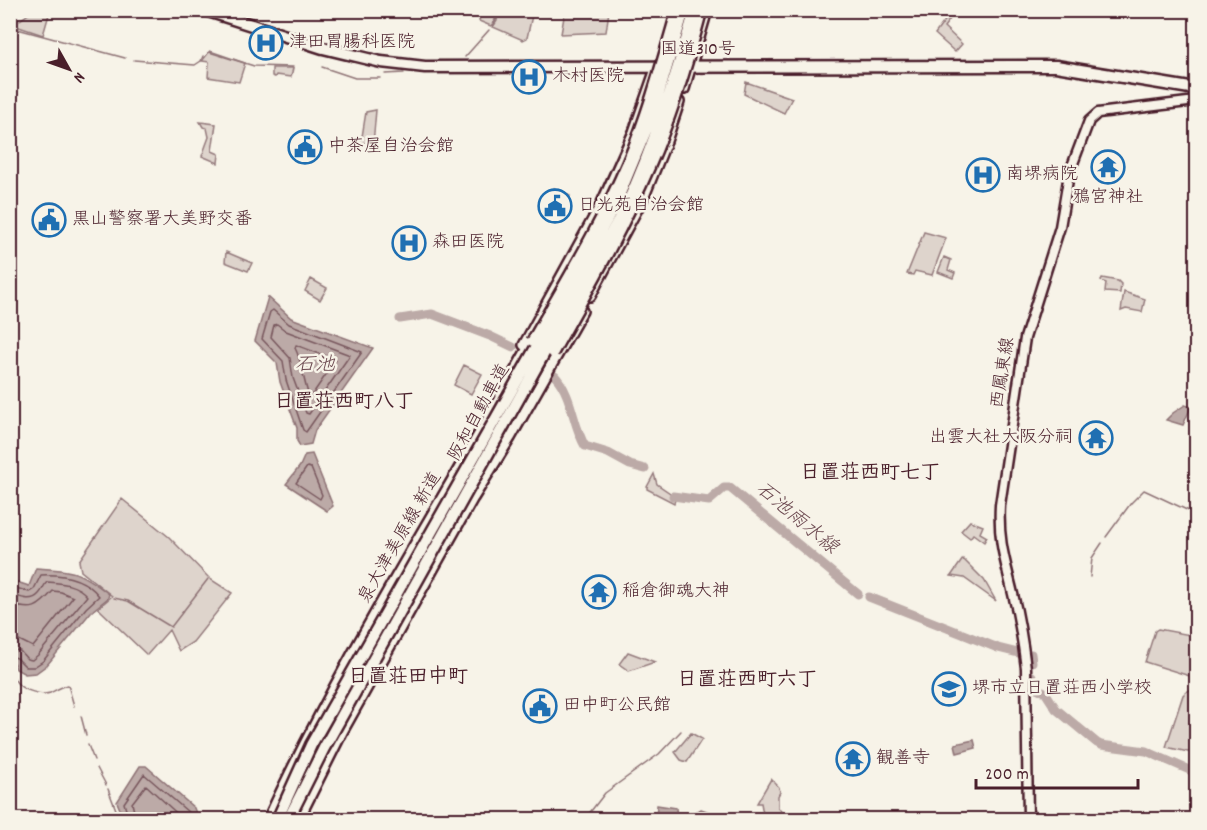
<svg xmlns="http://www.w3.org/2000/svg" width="1207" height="830" viewBox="0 0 1207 830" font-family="Dekko,'Klee One',sans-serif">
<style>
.green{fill:#ded4cc;stroke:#947a7c;stroke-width:1.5}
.water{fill:#bcaaa7;stroke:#8e7275;stroke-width:1.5}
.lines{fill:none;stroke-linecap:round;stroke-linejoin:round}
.shore{stroke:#78575d;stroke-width:1.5}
.stream{stroke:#8e7275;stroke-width:1.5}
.river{stroke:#bcaaa7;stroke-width:9}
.secondary-casing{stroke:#4a1f2b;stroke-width:13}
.primary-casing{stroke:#4a1f2b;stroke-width:14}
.highway-casing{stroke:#4a1f2b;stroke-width:15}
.secondary{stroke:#f7f3e8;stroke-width:8}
.primary{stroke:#f7f3e8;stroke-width:9}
.highway{stroke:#f7f3e8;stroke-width:10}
.primary-bridge-casing{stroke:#4a1f2b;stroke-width:14;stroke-linecap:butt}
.highway-bridge-casing{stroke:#4a1f2b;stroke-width:15;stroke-linecap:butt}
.primary-bridge{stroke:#f7f3e8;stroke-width:9}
.highway-bridge{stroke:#f7f3e8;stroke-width:10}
.labels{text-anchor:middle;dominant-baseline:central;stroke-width:5;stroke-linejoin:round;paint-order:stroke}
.poi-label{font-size:18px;fill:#4a1f2b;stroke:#f7f3e8;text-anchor:start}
.street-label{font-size:18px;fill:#4a1f2b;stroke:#f7f3e8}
.water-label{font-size:20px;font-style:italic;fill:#6c4950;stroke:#f7f3e8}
.neighbourhood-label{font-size:20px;font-weight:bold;fill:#4a1f2b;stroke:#f7f3e8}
</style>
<rect width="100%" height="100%" fill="#f7f3e8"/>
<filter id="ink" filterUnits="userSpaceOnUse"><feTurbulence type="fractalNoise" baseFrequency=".0167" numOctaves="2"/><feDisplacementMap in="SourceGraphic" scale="12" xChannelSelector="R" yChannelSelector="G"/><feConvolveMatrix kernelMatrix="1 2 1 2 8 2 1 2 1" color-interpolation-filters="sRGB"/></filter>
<g filter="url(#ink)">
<path class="green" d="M34 10 50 11 43 35 13 25Z
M481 11H496L495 20 491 26 479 21Z
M498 11H533L527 38 523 40 493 27 497 21Z
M565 11H609L606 32 561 34Z
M952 11H956L944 27 962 44 955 52 935 34Z
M210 51 245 63 239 82 208 77 209 62 202 61Z
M272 68H293L291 77 276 75 275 77 272 76Z
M746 82 792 98 784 113 744 94Z
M376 110 373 144 361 143 366 112Z
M200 122 216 124 212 151 219 154 218 163 202 156 209 137 207 128 203 127Z
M554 188 570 196 564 208 548 199Z
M924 232 946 238 932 275 915 271 913 275 907 274Z
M226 252 252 263 248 271 225 262Z
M944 257 951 260 948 270 955 273 953 278 938 272Z
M1102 278 1118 281 1121 284 1120 293 1105 292 1106 283 1101 281Z
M311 279 327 288 320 300 305 291Z
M1124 292 1145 299 1142 312 1126 309 1121 311Z
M464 365 482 374 471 394 454 385Z
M654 474 657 484 673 495 672 497 675 500 674 503 647 489V487Z
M122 499 169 537 210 579 232 593 193 642 179 651 169 630 147 655 98 608 112 596 81 571 79 561Z
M970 521 983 526 980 533 987 537 984 542 973 534 970 538 961 531Z
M963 559 984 580 996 601 964 578 951 576Z
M1158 629 1196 636V678L1145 662 1155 631Z
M628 652 655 662 629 671 619 664Z
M1196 687V752H1188L1166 747 1183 695 1186 692Z
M691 733 702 739 687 762 681 760 675 752Z
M771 779 779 787 780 792 778 796V808L780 809 782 815 763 814 761 803H757Z"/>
<path class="water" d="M268 297 291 318 373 348 315 430 311 444 300 446 297 441V428L280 382 277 363 255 341Z
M1185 405 1191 407 1183 425 1166 420 1173 413Z
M312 454 333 506 327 511 286 484 300 466 305 455Z
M36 568C74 570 79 571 109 594L108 598 91 612 47 665 36 673 25 674 16 669 11 657V580L29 586Z
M974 740 976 748 957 753 955 744Z
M140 766H146L194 808 198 819H124L117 802Z
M657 805 676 808 677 819H656Z
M701 809 715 814 780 816 781 819H691L692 813Z"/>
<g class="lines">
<path class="shore" d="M273 310 289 324 362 352 306 432 303 430 286 380 283 361 262 339 270 312Z
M277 324 286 331 350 355 309 414 306 413 293 378 290 358 271 337 274 325Z
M296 345 336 360 312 395 308 393C303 379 302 361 295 348Z
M307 467 311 468 322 495 320 499 296 483Z
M10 586 29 592 34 589 41 575C63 574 85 578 99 596L86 608 43 661 34 667H26L17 658 10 656
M10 594C20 597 31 603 39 594 43 590 43 586 47 582 62 583 77 584 87 596L38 655 32 660 27 659 20 651 10 649
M10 604C33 612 38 608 53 591L61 592 73 597 33 647 19 640H10
M129 820 124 803 144 774 188 812 192 820
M136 820 132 803 146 785 184 820"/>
<path class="stream" d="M493 26 496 20 497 10
M10 27 125 58
M209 52 254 66 293 67
M465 57 489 30
M134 60 195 65 201 61 203 56
M322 67 355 78H380
M385 74 404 73
M1106 537 1131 503 1144 490 1189 511
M1090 577 1092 558 1102 543
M114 598 128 601 171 627 208 579
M10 672C13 676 15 681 18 684 23 690 42 696 50 693 56 690 61 687 68 685L74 706
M81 716 86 735
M88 745 94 760
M97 768 106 785
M108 789 120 820
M584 820 605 793 659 754 681 731"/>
<path class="river" d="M400 319 432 314 490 336 513 347
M555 376C573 396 572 424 585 446L608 453 630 465 645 469
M673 496 709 501 724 488H730L858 594
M869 597 998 648 1018 653
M1028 654H1031L1032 662
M1032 676V686L1045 692 1056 709 1097 743 1101 745 1146 751 1196 773"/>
<g class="secondary-casing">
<path id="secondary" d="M1028 820 1026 668C1023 643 1019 618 1013 594 1005 560 998 541 1000 505L1025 338 1060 227 1069 174 1089 121 1098 113 1196 101"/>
</g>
<g class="primary-casing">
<path id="primary" d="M684 89 707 10
M590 296 644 196 665 144 679 102
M524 345 602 203 634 132 656 69
M473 498 510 438 582 311
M268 820C344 654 444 500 532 341
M298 820 343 730 475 494"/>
</g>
<g class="highway-casing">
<path id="highway" d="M205 10 323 48 381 62 425 67 1056 66 1196 89"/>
</g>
<use href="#secondary" class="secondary"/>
<use href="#primary" class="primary"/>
<use href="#highway" class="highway"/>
<g class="primary-bridge-casing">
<path id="primary-bridge" d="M532 341C565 283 601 224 627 163 648 114 662 62 677 10
M553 353C587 292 622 231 650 166 672 116 688 63 702 10"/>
</g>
<g class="highway-bridge-casing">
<path id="highway-bridge" d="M277 820 311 745 564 298 616 203 652 116 684 10
M288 820 324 748 625 208C655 144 675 78 695 10"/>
</g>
<use href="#primary-bridge" class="primary-bridge"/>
<use href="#highway-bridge" class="highway-bridge"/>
</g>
</g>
<defs>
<g id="hospital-ring" transform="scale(1.725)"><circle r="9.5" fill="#f7f3e8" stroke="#1f6fb2" stroke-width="1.5"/><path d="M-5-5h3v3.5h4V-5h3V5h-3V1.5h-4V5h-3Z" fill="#1f6fb2"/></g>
<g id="civic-ring" transform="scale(1.725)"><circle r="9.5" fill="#f7f3e8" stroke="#1f6fb2" stroke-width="1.5"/><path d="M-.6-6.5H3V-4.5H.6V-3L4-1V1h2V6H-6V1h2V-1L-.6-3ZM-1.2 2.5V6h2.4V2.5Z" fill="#1f6fb2"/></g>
<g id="temple-ring" transform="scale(1.725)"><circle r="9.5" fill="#f7f3e8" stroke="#1f6fb2" stroke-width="1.5"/><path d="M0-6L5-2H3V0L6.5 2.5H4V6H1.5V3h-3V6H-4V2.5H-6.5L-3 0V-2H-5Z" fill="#1f6fb2"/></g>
<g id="school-ring" transform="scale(1.725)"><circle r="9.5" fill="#f7f3e8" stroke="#1f6fb2" stroke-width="1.5"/><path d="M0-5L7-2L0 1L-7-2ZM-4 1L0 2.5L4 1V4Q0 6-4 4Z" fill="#1f6fb2"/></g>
</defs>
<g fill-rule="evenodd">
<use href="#hospital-ring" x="266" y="43"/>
<use href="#hospital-ring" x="529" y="77"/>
<use href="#civic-ring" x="305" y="147"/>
<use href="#temple-ring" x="1108" y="167"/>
<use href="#hospital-ring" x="983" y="175"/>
<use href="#civic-ring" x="555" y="206"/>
<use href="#civic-ring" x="49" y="220"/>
<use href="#hospital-ring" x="409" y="243"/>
<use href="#temple-ring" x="1096" y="438"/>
<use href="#temple-ring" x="599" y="592"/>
<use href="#school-ring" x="949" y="689"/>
<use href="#civic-ring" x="540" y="706"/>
<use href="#temple-ring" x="853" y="759"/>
</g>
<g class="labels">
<g class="poi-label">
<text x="289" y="43">津田胃腸科医院</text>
<text x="552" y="77">木村医院</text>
<text x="328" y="147">中茶屋自治会館</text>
<text x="1006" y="175">南堺病院</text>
<text x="1108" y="198" text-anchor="middle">鴉宮神社</text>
<text x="578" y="206">日光苑自治会館</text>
<text x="72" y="220">黒山警察署大美野交番</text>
<text x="432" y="243">森田医院</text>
<text x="1073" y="438" text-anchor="end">出雲大社大阪分祠</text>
<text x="622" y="592">稲倉御魂大神</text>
<text x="972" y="689">堺市立日置荘西小学校</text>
<text x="563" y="706">田中町公民館</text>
<text x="876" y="759">観善寺</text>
</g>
<g class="street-label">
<text x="698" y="50">国道310号</text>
<text transform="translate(1004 373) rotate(-81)">西鳳東線</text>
<text transform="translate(480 413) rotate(-61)">阪和自動車道</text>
<text transform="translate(401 538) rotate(-60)">泉大津美原線 新道</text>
</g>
<g class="water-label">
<text x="315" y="366">石池</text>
<text transform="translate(796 519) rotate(40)">石池雨水線</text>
</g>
<g class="neighbourhood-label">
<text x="344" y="403">日置荘西町八丁</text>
<text x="870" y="474">日置荘西町七丁</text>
<text x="408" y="678">日置荘田中町</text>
<text x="747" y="681">日置荘西町六丁</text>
</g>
</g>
<rect width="1207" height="830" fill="none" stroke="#f7f3e8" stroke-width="36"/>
<rect x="18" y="18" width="1171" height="794" fill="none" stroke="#4a1f2b" stroke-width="2" filter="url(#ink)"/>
<g transform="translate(69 69) rotate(130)" stroke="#f7f3e8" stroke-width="4.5" paint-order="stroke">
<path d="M0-4.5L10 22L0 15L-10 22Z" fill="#4a1f2b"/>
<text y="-9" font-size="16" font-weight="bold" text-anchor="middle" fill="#4a1f2b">N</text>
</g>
<path d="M976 779v9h162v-9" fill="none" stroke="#4a1f2b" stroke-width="3"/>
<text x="985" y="779" font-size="18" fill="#4a1f2b" stroke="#f7f3e8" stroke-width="4.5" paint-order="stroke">200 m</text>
</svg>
